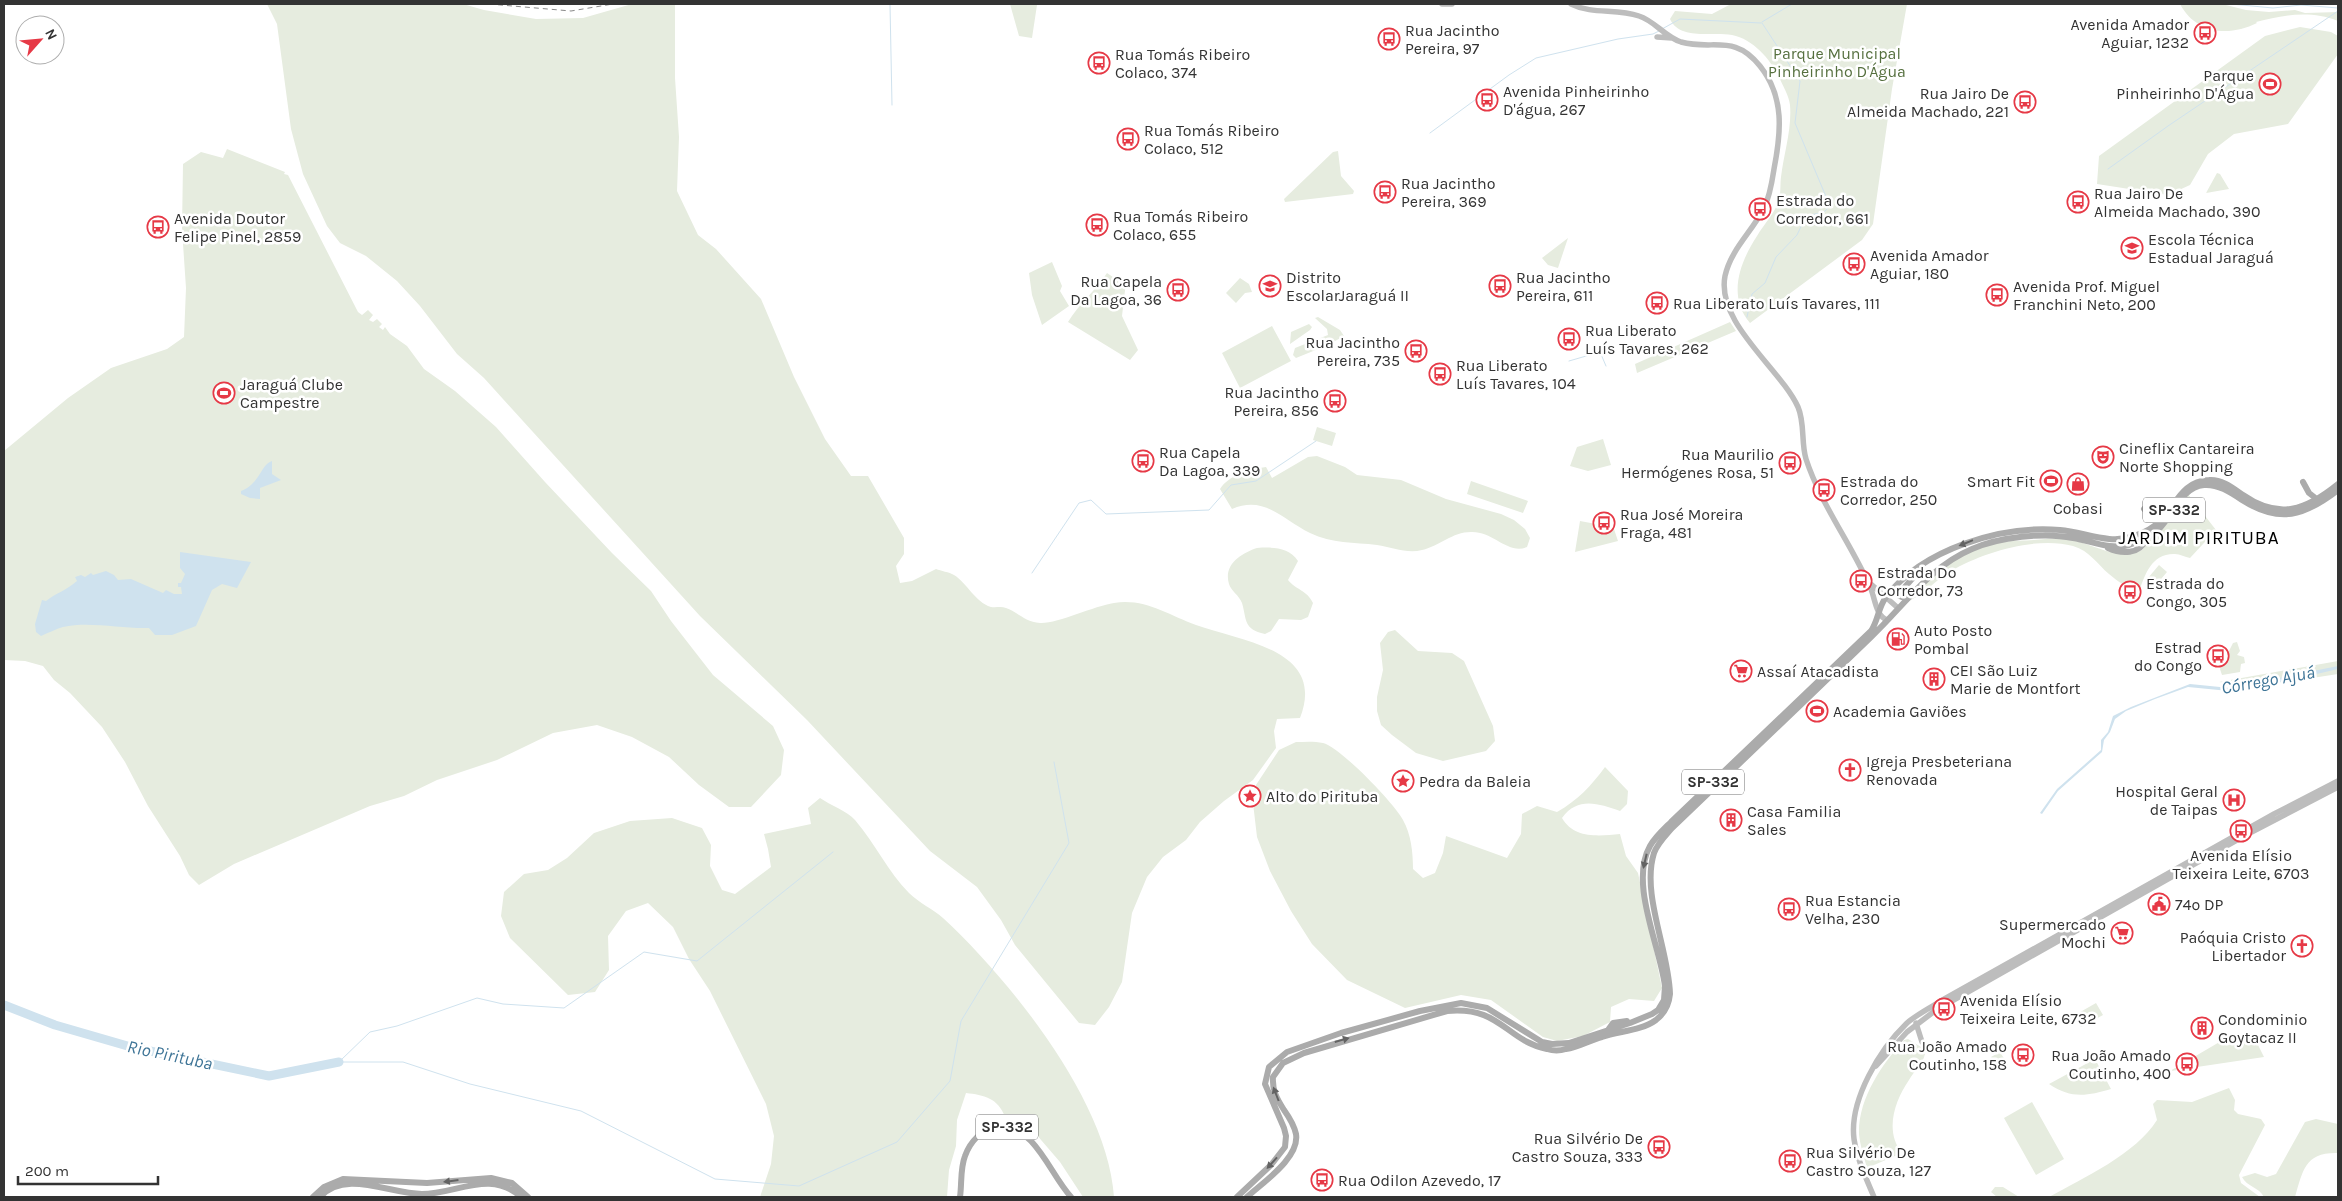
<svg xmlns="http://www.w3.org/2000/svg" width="2342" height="1201" viewBox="0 0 2342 1201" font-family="Karla,sans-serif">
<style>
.green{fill:#e6ecdf}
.water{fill:#cfe2ee}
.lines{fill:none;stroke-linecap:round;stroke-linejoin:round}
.stream{stroke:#cfe2ee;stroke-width:1}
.river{stroke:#cfe2ee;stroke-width:9}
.secondary{stroke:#bdbdbd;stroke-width:5.5}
.primary{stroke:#ababab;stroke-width:6}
.rail{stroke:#888;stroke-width:1;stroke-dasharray:5 4;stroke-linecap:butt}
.oneway{fill:#636363}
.labels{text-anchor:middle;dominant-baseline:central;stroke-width:5;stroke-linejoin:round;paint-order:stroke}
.shield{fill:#fff;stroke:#707070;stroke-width:1}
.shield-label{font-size:15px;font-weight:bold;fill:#333}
.poi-label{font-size:16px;fill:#333;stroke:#fff;text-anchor:start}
.park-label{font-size:16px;fill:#56703f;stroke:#fff}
.water-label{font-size:18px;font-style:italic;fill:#3f7597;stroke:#fff}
.quarter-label{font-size:19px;letter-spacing:1px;fill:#000;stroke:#fff}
</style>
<rect width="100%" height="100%" fill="#fff"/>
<path class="green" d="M267 4H463L484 10 536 19 583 18 632 4H675V78L679 137 677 191 698 235 716 249 761 299 794 377 825 439 851 476H868L904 538V554L896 566 900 583 912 581 936 569C941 571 949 572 954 575 967 583 975 602 991 607 996 608 1001 606 1006 608 1018 612 1025 622 1040 623 1057 624 1094 606 1114 603 1145 598 1168 615 1196 625 1240 641 1327 649 1300 718L1277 719 1274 731 1276 748 1253 780 1224 801 1200 822 1186 840 1163 857 1147 877 1132 913 1122 982 1109 1007 1095 1025 1079 1023 1015 945 1001 920 977 887 930 851 807 720 700 616 484 378 457 354 420 306 397 281 366 256 340 243 327 226 303 174 291 129 277 24Z
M1010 4 1037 5 1032 38 1019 36Z
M1731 4H1907L1892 89 1873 224 1862 240 1750 323C1727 296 1740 262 1757 236 1764 224 1775 213 1779 200 1781 193 1780 184 1781 177 1784 153 1792 129 1790 105 1789 96 1783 86 1779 77 1770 59 1753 39 1732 35 1712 31 1680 41 1670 19L1675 11 1712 14Z
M2180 4H2222L2246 10 2269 12 2295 10 2305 13 2338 12V21C2310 10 2284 15 2256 22L2257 23C2229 37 2196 34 2180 4Z
M2300 27 2331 32 2338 36V54L2288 124 2234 134 2208 154 2190 185 2168 195 2097 184 2099 156 2265 36Z
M227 149 285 172 284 174 288 175 358 312 362 315 368 310 373 315 369 320 373 322 377 319 382 324 379 327 383 330 385 327 390 334 407 346 424 369 455 391 496 427 545 482 612 553 651 591 671 621 713 675 773 726 784 750 781 775 751 807H729L699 785 669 757 632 737 597 725 553 733 497 760 437 780 404 796 370 806 234 864 199 885 189 875 180 856 148 806 125 762 102 727 70 693 54 680 43 666 25 661 4 660V451L68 398 111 368 167 349 184 337 186 288 182 229 183 164 201 152 223 158Z
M1338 151 1341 176 1354 191 1353 194 1285 202 1284 199 1333 152Z
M2217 173 2220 174 2229 189 2206 193Z
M1568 238 1558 268 1548 265 1542 258Z
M1052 262 1062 286 1060 291 1069 306 1042 325 1032 295 1029 273Z
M1107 273 1120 282H1126L1122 316 1138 350 1130 360 1068 322C1079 304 1095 291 1107 273Z
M1240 278 1249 284 1252 292 1245 293 1236 303 1226 293Z
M1318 317 1340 330 1344 336 1328 345 1296 358 1293 355 1295 348 1328 335 1327 329 1315 318Z
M1730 322 1736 331 1637 373 1635 364Z
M1309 324 1312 327 1310 330 1290 344 1291 332Z
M1272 326 1291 361 1240 388 1222 353Z
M1317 427 1336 433 1332 446 1313 440Z
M1603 439 1611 465 1588 471 1570 466 1577 447Z
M1317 456 1345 467 1357 475 1401 480 1446 499 1501 514 1514 520 1525 529 1530 538 1527 547C1508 555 1493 531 1471 532 1452 532 1440 546 1422 550 1407 554 1392 547 1377 545 1354 542 1332 544 1310 533 1283 520 1265 495 1232 509L1220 489C1229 475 1250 469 1266 467L1272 478 1308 457Z
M1471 481 1528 501 1523 513 1467 494Z
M2188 494 2216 530 2190 558C2185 557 2180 554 2175 554 2152 553 2145 574 2139 592 2127 587 2118 582 2109 574 2097 564 2090 551 2073 546 2037 536 1983 552 1951 571 1935 580 1922 597 1904 603 1932 576 1963 547 2003 542 2014 540 2024 541 2034 540 2047 539 2059 537 2072 540 2095 545 2119 561 2142 550Z
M1580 521 1596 524 1612 523 1618 541 1575 552Z
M1257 548C1273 547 1289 547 1298 561L1288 580C1296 590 1307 590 1313 603L1308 617 1301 620 1279 619 1271 631 1265 634C1243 629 1247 620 1242 603 1239 595 1231 591 1229 584 1223 564 1242 553 1257 548Z
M2159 565 2167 572 2156 585 2148 578Z
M1395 630 1418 651 1452 653 1464 661 1493 726 1495 741 1486 751 1443 761 1416 753 1392 735 1381 725 1377 711V697L1383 670 1380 643 1388 632Z
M2237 642 2240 651 2237 655 2244 657 2245 663 2241 664 2240 672 2222 675 2220 669 2233 643Z
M2338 661V674C2299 680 2259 688 2219 682Z
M1296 742C1304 742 1314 741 1323 743 1339 746 1395 804 1403 820 1411 834 1413 852 1413 869L1423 878 1435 873 1443 853 1446 836 1507 858 1521 834 1522 814 1537 806 1557 812C1578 800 1591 786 1605 767L1628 791 1627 804 1620 811C1599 804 1578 796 1562 818 1574 839 1599 836 1620 834L1626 856 1638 873 1662 988 1654 1001 1629 999 1611 1007 1610 1022 1583 1036 1557 1041 1543 1037 1491 1000 1461 995 1405 1008 1347 980 1312 944 1291 911 1270 871 1257 837 1253 803 1256 785 1279 750Z
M820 798C830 805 847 811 855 820 875 843 888 872 909 893 919 903 933 909 943 918 1011 981 1108 1102 1114 1197H1083L1060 1162 1023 1119 1005 1117C998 1098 984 1095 966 1093L957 1120 956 1146 949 1170 947 1197H760L771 1164 774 1136 766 1104 710 991 689 959 673 927 648 903 626 911 608 936 609 970 595 992 568 995 510 938 501 916 504 892 524 874 548 870 567 858 594 833 630 821 672 818 702 828 711 845 710 866 722 890 735 894 771 867 768 849 764 834 811 824 808 808Z
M2096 1003 2103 1015 2081 1027 2075 1015Z
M2253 1035 2264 1057 2170 1071 2228 1037 2233 1045Z
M1908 1039 1921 1047 1925 1054C1923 1064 1914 1071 1909 1080 1895 1100 1884 1131 1902 1153L1867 1168C1864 1157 1860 1145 1859 1134 1858 1099 1882 1064 1904 1040Z
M2000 1052 2008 1065 1998 1070 1991 1057Z
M2095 1059 2111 1089C2087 1096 2071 1099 2049 1084Z
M2229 1088 2235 1100 2234 1110 2238 1114 2261 1119 2265 1125 2239 1175 2241 1183 2260 1197H2049C2083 1178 2136 1154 2157 1120L2153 1104 2157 1100 2192 1102Z
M2032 1102 2064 1159 2036 1175 2004 1118Z
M2316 1119 2338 1124V1153C2305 1152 2303 1170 2295 1197H2264C2259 1187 2247 1187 2242 1177L2255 1173 2267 1177 2276 1174 2305 1122Z
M1995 1187H2003L2019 1197H1997L1991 1192Z"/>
<path class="water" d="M272 461V474L281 480 260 488V499L250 498 241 494V491C260 484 261 464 272 461Z
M180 552 251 562 237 588 222 584 212 590 196 626 172 635H155L149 628C122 629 89 621 63 627 56 629 48 633 41 636L36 632 35 624 42 600 46 601C56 593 67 590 77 581L75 577 81 575 85 577 91 573 93 575 106 571 114 575 118 580 131 579 163 593 166 590 174 594H182L181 587H178V583H181L185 574 180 568Z
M2338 666V669L2287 681 2229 691 2188 687 2155 699 2126 711 2115 719 2110 732 2104 740 2102 752 2058 791 2042 814 2040 813 2057 789 2101 750V740L2108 732 2113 716 2131 707 2190 684 2230 688Z"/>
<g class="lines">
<path class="stream" d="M890 4 892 105
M2231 4 2273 8 2301 5 2338 8
M1762 22 1792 4
M1662 29 1680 19 1761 23
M1430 133 1509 75 1536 58 1618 39 1653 34 1659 31
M2108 169 2168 126 2338 11
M1747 317 1752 294 1765 283 1776 257 1797 235 1806 216 1824 212 1830 206 1795 123 1800 81 1762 23
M1569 361 1600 352 1606 366
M1032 573 1079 503 1091 500 1106 514 1209 510 1231 485 1256 481 1316 441
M340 1061 370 1032 397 1026 477 998 503 1004 564 1008 644 952 697 961 833 852
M339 1062H403L470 1084 581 1111 715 1179 799 1186 897 1142 950 1081 961 1021 1069 843 1054 762"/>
<path class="river" d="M4 1005 55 1025 131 1047 269 1076 339 1062"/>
<path class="secondary" d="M1442 4H1452
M1571 4C1593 15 1616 8 1639 16 1655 21 1665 37 1681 42 1713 51 1734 33 1760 66 1785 97 1781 133 1774 169 1772 182 1770 196 1764 208 1752 232 1731 249 1725 276 1716 323 1780 368 1798 407 1805 423 1801 443 1806 459 1821 505 1852 545 1871 589 1875 599 1876 616 1887 620
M1657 37 1672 38
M1872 585 1898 608
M1916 1023 1922 1042
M1876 1066 1907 1032 1936 1010 2244 836 2338 787
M1874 1197C1866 1178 1857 1159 1854 1139 1849 1100 1880 1049 1907 1023 1916 1015 1928 1009 1939 1002L2274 814 2338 781"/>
<path class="primary" d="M2303 482 2309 493 2318 500
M2144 509 2159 522
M2108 548C2121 554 2140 555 2146 539
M1908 593 1902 597 1898 595 1917 573
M1608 1030 1613 1023 1627 1021
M313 1197 324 1187 343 1179 427 1183 491 1178 512 1183 528 1197
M320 1197C345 1169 390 1194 422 1194 456 1194 491 1169 521 1197
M960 1197C962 1183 960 1169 965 1156 976 1125 1009 1118 1031 1141 1047 1158 1056 1180 1071 1197
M1237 1197 1271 1165 1285 1147 1286 1136 1284 1128 1265 1084 1269 1067 1287 1052 1341 1033 1420 1011 1461 1003 1487 1008 1542 1042 1552 1044 1569 1043 1630 1023 1652 1014 1658 1010 1664 1000 1665 986C1660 946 1629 883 1650 846 1655 837 1664 829 1671 822L1871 631C1878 621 1878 608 1886 597 1923 549 2001 525 2060 530 2085 532 2109 545 2134 536 2143 533 2153 528 2160 521 2176 505 2182 481 2209 480 2222 479 2233 488 2243 495 2279 520 2306 510 2338 484
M1247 1197C1262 1183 1300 1158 1296 1134 1294 1125 1289 1117 1284 1110 1277 1099 1272 1090 1273 1077L1283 1063 1304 1053 1447 1011C1501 1006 1505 1040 1547 1049 1553 1051 1560 1051 1566 1049 1579 1047 1590 1040 1602 1037 1619 1031 1641 1031 1656 1020 1665 1013 1669 1005 1670 994 1669 951 1641 894 1654 853 1657 844 1666 835 1672 828 1738 765 1805 701 1871 637 1904 606 1929 567 1972 549 1999 537 2044 532 2073 538 2092 541 2110 550 2129 545 2139 542 2151 537 2158 530 2173 516 2181 487 2204 485 2218 484 2230 492 2242 500 2280 524 2304 516 2338 490"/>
<path class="rail" d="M489 4 571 11 613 4"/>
</g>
<defs><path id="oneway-solid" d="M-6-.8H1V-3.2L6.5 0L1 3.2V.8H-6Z" transform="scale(1.25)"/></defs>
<g class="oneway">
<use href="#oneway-solid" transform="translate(1966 543) rotate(158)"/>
<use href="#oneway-solid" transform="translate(1645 861) rotate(103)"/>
<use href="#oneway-solid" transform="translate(1342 1040) rotate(-16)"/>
<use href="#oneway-solid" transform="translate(1276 1094) rotate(-111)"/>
<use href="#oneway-solid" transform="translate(1272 1163) rotate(132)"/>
<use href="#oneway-solid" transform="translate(451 1181) rotate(173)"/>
</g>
<defs>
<g id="bus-ring" transform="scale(1.125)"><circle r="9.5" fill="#fff" stroke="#e63946" stroke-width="1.5"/><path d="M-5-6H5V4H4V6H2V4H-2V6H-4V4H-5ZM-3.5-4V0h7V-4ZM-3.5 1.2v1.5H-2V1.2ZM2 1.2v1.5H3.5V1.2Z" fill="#e63946"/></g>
<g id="stadium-ring" transform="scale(1.125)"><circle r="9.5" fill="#fff" stroke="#e63946" stroke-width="1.5"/><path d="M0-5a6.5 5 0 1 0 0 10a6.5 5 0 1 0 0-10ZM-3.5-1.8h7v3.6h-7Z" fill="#e63946"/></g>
<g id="university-ring" transform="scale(1.125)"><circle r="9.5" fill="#fff" stroke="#e63946" stroke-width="1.5"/><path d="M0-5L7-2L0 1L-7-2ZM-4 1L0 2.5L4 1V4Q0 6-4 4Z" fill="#e63946"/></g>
<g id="school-ring" transform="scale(1.125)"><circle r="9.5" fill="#fff" stroke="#e63946" stroke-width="1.5"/><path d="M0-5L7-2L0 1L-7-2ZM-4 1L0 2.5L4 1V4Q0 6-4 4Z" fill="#e63946"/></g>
<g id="theatre-ring" transform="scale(1.125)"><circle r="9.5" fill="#fff" stroke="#e63946" stroke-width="1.5"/><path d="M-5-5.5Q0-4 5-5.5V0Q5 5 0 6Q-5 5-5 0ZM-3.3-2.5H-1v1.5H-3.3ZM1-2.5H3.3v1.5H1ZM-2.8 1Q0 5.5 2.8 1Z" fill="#e63946"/></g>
<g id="shop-ring" transform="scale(1.125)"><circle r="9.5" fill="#fff" stroke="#e63946" stroke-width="1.5"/><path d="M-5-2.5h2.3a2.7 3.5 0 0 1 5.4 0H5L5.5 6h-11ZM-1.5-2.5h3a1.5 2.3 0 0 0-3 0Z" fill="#e63946"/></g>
<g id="fuel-ring" transform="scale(1.125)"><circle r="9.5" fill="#fff" stroke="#e63946" stroke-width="1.5"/><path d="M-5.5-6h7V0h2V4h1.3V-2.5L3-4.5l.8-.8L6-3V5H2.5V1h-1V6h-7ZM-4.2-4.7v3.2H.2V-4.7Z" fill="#e63946"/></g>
<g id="supermarket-ring" transform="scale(1.125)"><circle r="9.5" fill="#fff" stroke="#e63946" stroke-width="1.5"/><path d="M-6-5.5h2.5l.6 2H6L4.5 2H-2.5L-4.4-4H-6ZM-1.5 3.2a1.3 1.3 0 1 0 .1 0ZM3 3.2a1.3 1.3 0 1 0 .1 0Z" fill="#e63946"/></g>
<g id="building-ring" transform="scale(1.125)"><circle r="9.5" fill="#fff" stroke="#e63946" stroke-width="1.5"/><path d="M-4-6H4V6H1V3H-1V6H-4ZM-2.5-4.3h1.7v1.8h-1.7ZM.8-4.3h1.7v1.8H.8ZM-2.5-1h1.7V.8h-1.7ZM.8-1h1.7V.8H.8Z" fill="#e63946"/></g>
<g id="church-ring" transform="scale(1.125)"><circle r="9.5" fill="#fff" stroke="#e63946" stroke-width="1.5"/><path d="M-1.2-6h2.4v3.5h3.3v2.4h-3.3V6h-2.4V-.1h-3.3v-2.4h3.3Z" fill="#e63946"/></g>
<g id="sight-ring" transform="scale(1.125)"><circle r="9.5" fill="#fff" stroke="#e63946" stroke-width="1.5"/><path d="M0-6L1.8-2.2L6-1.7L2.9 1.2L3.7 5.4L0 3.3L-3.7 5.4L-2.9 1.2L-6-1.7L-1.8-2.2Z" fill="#e63946"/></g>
<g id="hospital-ring" transform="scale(1.125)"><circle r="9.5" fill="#fff" stroke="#e63946" stroke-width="1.5"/><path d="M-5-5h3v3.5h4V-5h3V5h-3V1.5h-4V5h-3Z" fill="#e63946"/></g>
<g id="civic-ring" transform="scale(1.125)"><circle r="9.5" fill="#fff" stroke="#e63946" stroke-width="1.5"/><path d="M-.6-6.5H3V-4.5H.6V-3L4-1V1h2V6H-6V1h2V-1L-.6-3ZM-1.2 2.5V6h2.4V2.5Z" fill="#e63946"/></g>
</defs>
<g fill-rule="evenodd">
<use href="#bus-ring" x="2205" y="33"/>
<use href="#bus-ring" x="1389" y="39"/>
<use href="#bus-ring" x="1099" y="63"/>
<use href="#stadium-ring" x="2270" y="84"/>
<use href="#bus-ring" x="1487" y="100"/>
<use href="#bus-ring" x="2025" y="102"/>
<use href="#bus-ring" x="1128" y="139"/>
<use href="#bus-ring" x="1385" y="192"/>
<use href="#bus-ring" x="2078" y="202"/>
<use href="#bus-ring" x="1760" y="209"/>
<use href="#bus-ring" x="1097" y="225"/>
<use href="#bus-ring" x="158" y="227"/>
<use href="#university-ring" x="2132" y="248"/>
<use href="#bus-ring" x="1854" y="264"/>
<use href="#school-ring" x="1270" y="286"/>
<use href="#bus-ring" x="1500" y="286"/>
<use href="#bus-ring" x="1178" y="290"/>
<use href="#bus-ring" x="1997" y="295"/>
<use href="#bus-ring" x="1657" y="303"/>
<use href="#bus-ring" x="1569" y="339"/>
<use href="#bus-ring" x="1416" y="351"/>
<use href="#bus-ring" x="1440" y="374"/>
<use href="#stadium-ring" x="224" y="393"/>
<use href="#bus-ring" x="1335" y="401"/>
<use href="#theatre-ring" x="2103" y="457"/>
<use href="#bus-ring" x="1143" y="461"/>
<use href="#bus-ring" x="1790" y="463"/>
<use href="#stadium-ring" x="2051" y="481"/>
<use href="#shop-ring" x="2078" y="484"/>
<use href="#bus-ring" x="1824" y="490"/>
<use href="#bus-ring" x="1604" y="523"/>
<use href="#bus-ring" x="1861" y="581"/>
<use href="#bus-ring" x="2130" y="592"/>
<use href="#fuel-ring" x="1898" y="639"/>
<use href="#bus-ring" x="2218" y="656"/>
<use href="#supermarket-ring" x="1741" y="671"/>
<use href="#building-ring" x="1934" y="679"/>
<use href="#stadium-ring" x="1817" y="711"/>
<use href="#church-ring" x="1850" y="770"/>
<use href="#sight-ring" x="1403" y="781"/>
<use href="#sight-ring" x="1250" y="796"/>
<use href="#hospital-ring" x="2234" y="800"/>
<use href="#building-ring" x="1731" y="820"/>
<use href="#bus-ring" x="2241" y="831"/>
<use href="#civic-ring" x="2159" y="904"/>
<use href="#bus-ring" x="1789" y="909"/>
<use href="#supermarket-ring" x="2122" y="933"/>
<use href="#church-ring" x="2302" y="946"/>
<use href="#bus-ring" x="1944" y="1009"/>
<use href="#building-ring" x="2202" y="1028"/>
<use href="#bus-ring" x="2023" y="1055"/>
<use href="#bus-ring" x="2187" y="1064"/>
<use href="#bus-ring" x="1659" y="1147"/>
<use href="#bus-ring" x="1790" y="1161"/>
<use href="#bus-ring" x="1322" y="1180"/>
</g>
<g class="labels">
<g class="shield">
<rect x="2143" y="497.5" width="62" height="25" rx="4"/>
<rect x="1682" y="769.5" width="62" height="25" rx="4"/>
<rect x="976" y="1114.5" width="62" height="25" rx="4"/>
</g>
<g class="shield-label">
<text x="2174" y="510">SP-332</text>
<text x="1713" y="782">SP-332</text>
<text x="1007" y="1127">SP-332</text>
</g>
<g class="poi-label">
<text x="2189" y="24" text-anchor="end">Avenida Amador<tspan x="2189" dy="18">Aguiar, 1232</tspan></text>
<text x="1405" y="30">Rua Jacintho<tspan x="1405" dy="18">Pereira, 97</tspan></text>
<text x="1115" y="54">Rua Tomás Ribeiro<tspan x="1115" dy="18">Colaco, 374</tspan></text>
<text x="2254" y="75" text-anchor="end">Parque<tspan x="2254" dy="18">Pinheirinho D'Água</tspan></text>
<text x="1503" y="91">Avenida Pinheirinho<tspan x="1503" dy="18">D'água, 267</tspan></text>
<text x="2009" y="93" text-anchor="end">Rua Jairo De<tspan x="2009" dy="18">Almeida Machado, 221</tspan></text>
<text x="1144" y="130">Rua Tomás Ribeiro<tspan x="1144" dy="18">Colaco, 512</tspan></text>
<text x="1401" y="183">Rua Jacintho<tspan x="1401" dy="18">Pereira, 369</tspan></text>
<text x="2094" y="193">Rua Jairo De<tspan x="2094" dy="18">Almeida Machado, 390</tspan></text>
<text x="1776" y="200">Estrada do<tspan x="1776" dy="18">Corredor, 661</tspan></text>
<text x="1113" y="216">Rua Tomás Ribeiro<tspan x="1113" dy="18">Colaco, 655</tspan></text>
<text x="174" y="218">Avenida Doutor<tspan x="174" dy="18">Felipe Pinel, 2859</tspan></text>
<text x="2148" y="239">Escola Técnica<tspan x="2148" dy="18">Estadual Jaraguá</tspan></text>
<text x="1870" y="255">Avenida Amador<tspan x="1870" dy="18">Aguiar, 180</tspan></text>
<text x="1286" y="277">Distrito<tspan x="1286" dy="18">EscolarJaraguá II</tspan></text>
<text x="1516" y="277">Rua Jacintho<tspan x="1516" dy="18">Pereira, 611</tspan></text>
<text x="1162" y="281" text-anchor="end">Rua Capela<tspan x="1162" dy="18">Da Lagoa, 36</tspan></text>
<text x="2013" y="286">Avenida Prof. Miguel<tspan x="2013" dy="18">Franchini Neto, 200</tspan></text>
<text x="1673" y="303">Rua Liberato Luís Tavares, 111</text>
<text x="1585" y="330">Rua Liberato<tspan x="1585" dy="18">Luís Tavares, 262</tspan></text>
<text x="1400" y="342" text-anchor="end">Rua Jacintho<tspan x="1400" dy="18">Pereira, 735</tspan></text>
<text x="1456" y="365">Rua Liberato<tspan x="1456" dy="18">Luís Tavares, 104</tspan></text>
<text x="240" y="384">Jaraguá Clube<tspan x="240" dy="18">Campestre</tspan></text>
<text x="1319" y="392" text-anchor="end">Rua Jacintho<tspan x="1319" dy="18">Pereira, 856</tspan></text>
<text x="2119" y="448">Cineflix Cantareira<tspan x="2119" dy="18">Norte Shopping</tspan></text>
<text x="1159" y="452">Rua Capela<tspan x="1159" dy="18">Da Lagoa, 339</tspan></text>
<text x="1774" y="454" text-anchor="end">Rua Maurilio<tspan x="1774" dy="18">Hermógenes Rosa, 51</tspan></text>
<text x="1840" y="481">Estrada do<tspan x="1840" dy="18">Corredor, 250</tspan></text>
<text x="2035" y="481" text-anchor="end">Smart Fit</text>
<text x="2078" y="508" text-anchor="middle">Cobasi</text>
<text x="1620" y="514">Rua José Moreira<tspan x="1620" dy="18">Fraga, 481</tspan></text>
<text x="1877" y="572">Estrada Do<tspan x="1877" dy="18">Corredor, 73</tspan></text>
<text x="2146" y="583">Estrada do<tspan x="2146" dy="18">Congo, 305</tspan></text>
<text x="1914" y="630">Auto Posto<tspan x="1914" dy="18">Pombal</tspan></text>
<text x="2202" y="647" text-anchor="end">Estrad<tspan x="2202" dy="18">do Congo</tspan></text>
<text x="1950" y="670">CEI São Luiz<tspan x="1950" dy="18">Marie de Montfort</tspan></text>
<text x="1757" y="671">Assaí Atacadista</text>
<text x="1833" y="711">Academia Gaviões</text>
<text x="1866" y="761">Igreja Presbeteriana<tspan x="1866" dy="18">Renovada</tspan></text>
<text x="1419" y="781">Pedra da Baleia</text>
<text x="2218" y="791" text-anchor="end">Hospital Geral<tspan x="2218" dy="18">de Taipas</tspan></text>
<text x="1266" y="796">Alto do Pirituba</text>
<text x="1747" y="811">Casa Familia<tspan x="1747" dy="18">Sales</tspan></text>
<text x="2241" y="855" text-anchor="middle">Avenida Elísio<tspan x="2241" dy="18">Teixeira Leite, 6703</tspan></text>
<text x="1805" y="900">Rua Estancia<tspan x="1805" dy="18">Velha, 230</tspan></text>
<text x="2175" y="904">74º DP</text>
<text x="2106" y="924" text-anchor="end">Supermercado<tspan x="2106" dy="18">Mochi</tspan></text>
<text x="2286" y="937" text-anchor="end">Paóquia Cristo<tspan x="2286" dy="18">Libertador</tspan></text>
<text x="1960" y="1000">Avenida Elísio<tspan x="1960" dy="18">Teixeira Leite, 6732</tspan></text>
<text x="2218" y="1019">Condominio<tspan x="2218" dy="18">Goytacaz II</tspan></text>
<text x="2007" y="1046" text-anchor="end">Rua João Amado<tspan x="2007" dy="18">Coutinho, 158</tspan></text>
<text x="2171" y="1055" text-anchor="end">Rua João Amado<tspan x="2171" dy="18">Coutinho, 400</tspan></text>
<text x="1643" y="1138" text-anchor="end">Rua Silvério De<tspan x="1643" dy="18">Castro Souza, 333</tspan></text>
<text x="1806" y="1152">Rua Silvério De<tspan x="1806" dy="18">Castro Souza, 127</tspan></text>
<text x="1338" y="1180">Rua Odilon Azevedo, 17</text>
</g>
<g class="park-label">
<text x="1837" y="53">Parque Municipal<tspan x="1837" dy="18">Pinheirinho D'Água</tspan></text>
</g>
<g class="water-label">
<text transform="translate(2268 680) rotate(-10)">Córrego Ajuá</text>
<text transform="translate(170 1055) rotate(12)">Rio Pirituba</text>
</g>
<g class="quarter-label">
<text x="2199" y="538">JARDIM PIRITUBA</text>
</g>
</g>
<rect width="2342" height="1201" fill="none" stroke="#333333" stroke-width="10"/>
<g transform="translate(40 40) rotate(63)"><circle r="24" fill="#ffffff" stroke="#adadad"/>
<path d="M0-4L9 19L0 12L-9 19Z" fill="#e63946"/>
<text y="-8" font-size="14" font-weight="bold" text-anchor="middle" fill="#333333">N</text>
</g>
<path d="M18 1176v8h140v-8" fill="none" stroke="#333333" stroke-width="2.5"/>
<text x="25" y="1176" font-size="15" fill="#333333" stroke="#ffffff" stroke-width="4" paint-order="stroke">200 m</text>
</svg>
